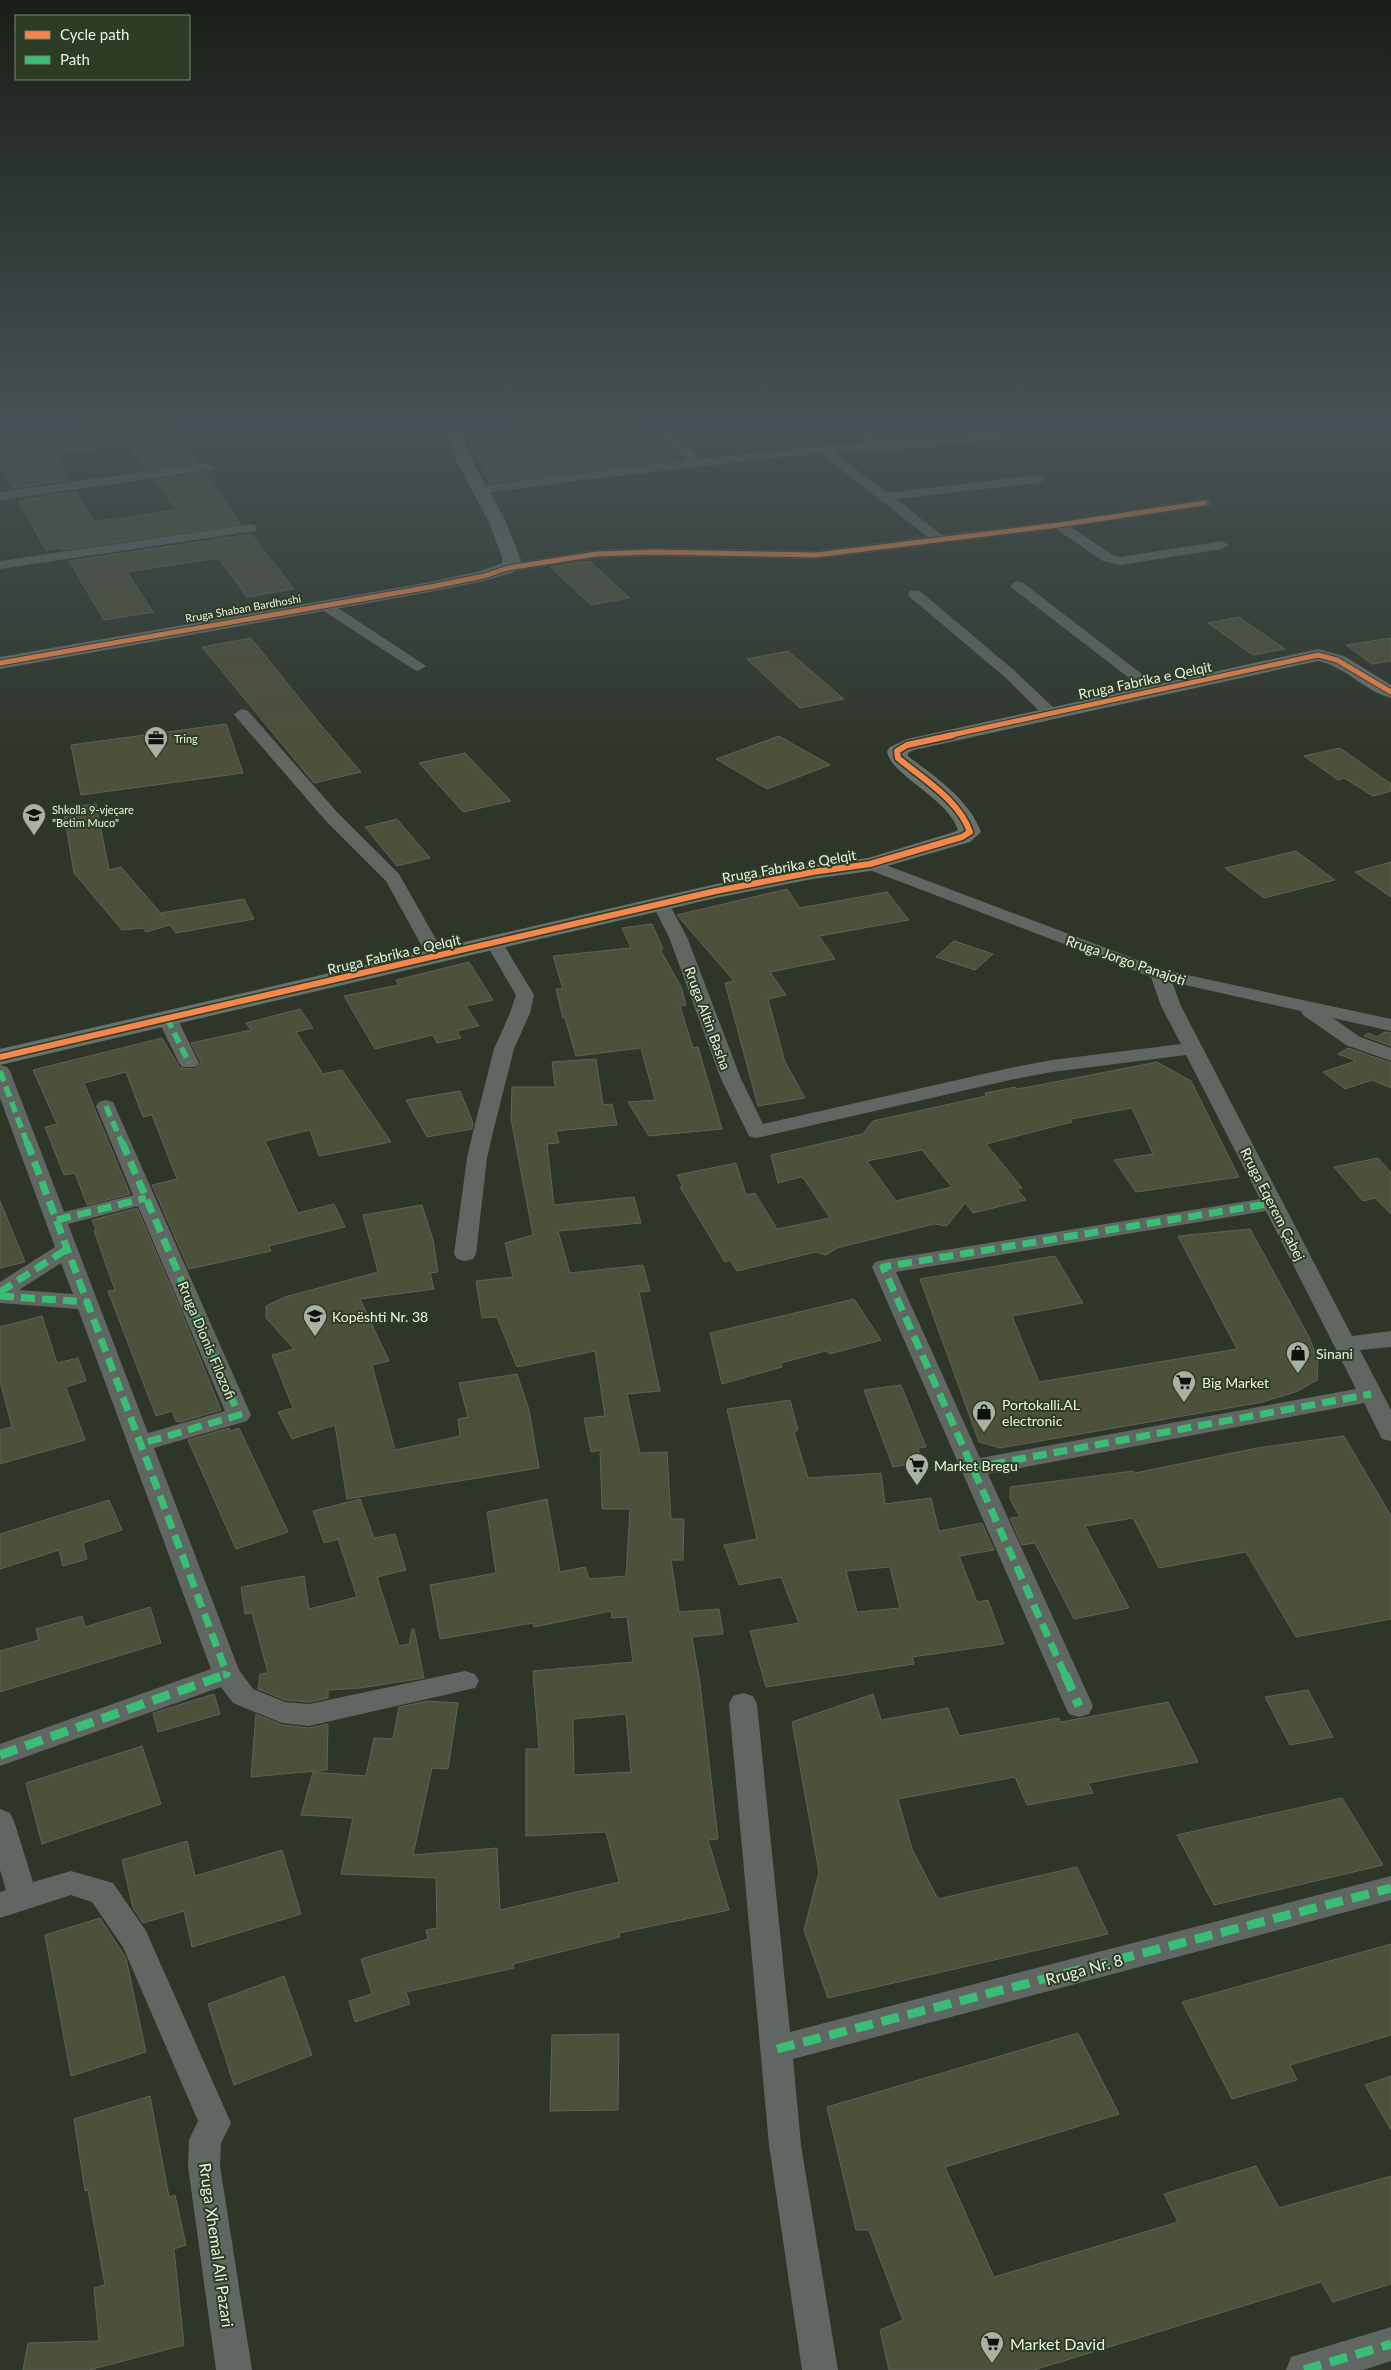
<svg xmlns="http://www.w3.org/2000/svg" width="1391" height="2370" viewBox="0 0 1391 2370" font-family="Lato,sans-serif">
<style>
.building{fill:#4d503a;stroke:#606357;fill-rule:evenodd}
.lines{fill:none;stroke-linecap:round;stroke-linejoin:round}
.street{fill:#606662;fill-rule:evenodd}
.secondary{fill:#6a706b;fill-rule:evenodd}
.quiet-far2{stroke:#3abd76;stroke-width:5.5;stroke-dasharray:11 5.5;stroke-linecap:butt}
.quiet-far1{stroke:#3abd76;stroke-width:7;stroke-dasharray:14 7;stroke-linecap:butt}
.quiet{stroke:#3abd76;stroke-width:9;stroke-dasharray:18 9;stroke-linecap:butt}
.cycleway-far1-casing{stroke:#2d3c24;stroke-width:7}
.cycleway-casing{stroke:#2d3c24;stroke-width:9}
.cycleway-far1{stroke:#f5874c;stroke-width:5}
.cycleway{stroke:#f5874c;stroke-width:6}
.labels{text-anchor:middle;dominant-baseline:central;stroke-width:4;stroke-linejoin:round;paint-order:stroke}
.far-street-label{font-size:11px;fill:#eaf4e5;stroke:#2d3c24}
.far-poi-label{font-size:11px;fill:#eaf4e5;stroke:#2d3c24;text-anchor:start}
.street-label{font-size:14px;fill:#eaf4e5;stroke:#2d3c24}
.poi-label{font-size:14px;fill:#eaf4e5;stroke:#2d3c24;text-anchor:start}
.near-street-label{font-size:16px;fill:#eaf4e5;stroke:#2d3c24}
.near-poi-label{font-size:16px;fill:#eaf4e5;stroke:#2d3c24;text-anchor:start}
</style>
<rect width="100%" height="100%" fill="#2e362a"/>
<path class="building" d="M91 424H171L197 463 146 470 128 444 55 454 70 480 12 488 0 466V441L83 430Z
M501 424H528L529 426H536L538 429 593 424H636L642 433 646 432 650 438 660 437 676 460 490 483 469 439 506 435Z
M205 473 241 524 63 550 61 548 46 550 18 501 76 491 94 522 176 510 156 480Z
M251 534 294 589 247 597 218 558 127 572 153 612 104 620 69 561Z
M589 561 630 598 591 605 550 567Z
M1239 617 1285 649 1253 655 1208 623Z
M251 638 320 724 361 772 314 783 202 647Z
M1391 638V661L1372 664 1346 645Z
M788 651 844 699 800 708 747 659Z
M226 724 243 773 81 795 71 745Z
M779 736 830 765 767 789 716 759Z
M1340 748 1391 784V791L1373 796 1344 778 1338 780 1304 756Z
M465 753 511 801 463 812 419 763Z
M96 804 109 870 121 867 164 917 161 913 244 899 254 919 176 933 170 925 146 932 143 928 122 930 74 873 63 808Z
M397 819 430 858 397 866 365 827Z
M1296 851 1335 880 1264 898 1225 868Z
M1391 862V897L1355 872Z
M787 889 800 908 887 892 909 920 819 936 835 959 770 972 786 995 768 999 785 1062 805 1098 758 1106 725 983 734 981 677 915Z
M652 924 663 949H660L681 987 686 1005 680 1006 693 1048 698 1047 722 1129 649 1136 628 1102 655 1100 641 1048 576 1056 565 1018H563L556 989H563L553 956 631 948 622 928Z
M954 941 993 954 975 970 936 957Z
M469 962 493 1000 466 1006 479 1026 457 1031 461 1038 437 1043 433 1035 375 1049 344 996 399 985 396 980Z
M300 1009 313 1028 296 1032 323 1074 342 1070 391 1142 319 1156 310 1130 265 1141 298 1213 334 1204 345 1227 269 1246 271 1251 189 1269 152 1185 177 1179 152 1115 143 1117 126 1072 84 1083 130 1194 87 1205 75 1173 64 1175 45 1127 57 1124 33 1070 162 1038 180 1068 196 1069 201 1062 191 1043 251 1030 246 1023Z
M1385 1032 1391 1033V1046L1364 1036 1369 1033 1377 1037Z
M1348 1048 1391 1063V1088L1372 1080 1345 1089 1323 1072 1356 1061 1338 1054Z
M596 1059 603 1105 612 1104 617 1125 556 1131 559 1143 547 1144 554 1205 634 1197 641 1223 558 1231 570 1273 643 1265 650 1291 639 1292 660 1391 627 1394 640 1453 667 1452 671 1519H684L683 1560H671L679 1612 719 1609 723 1634 692 1637 700 1683 718 1839 708 1840 729 1910 619 1933 620 1937 513 1964 514 1968 406 1992 410 2004 355 2022 349 2001 372 1994 361 1959 428 1939 426 1930 437 1928 436 1878 341 1874 353 1818 301 1815 313 1772 366 1776 374 1738 393 1739 399 1707 428 1701 458 1703 448 1769 432 1768 413 1855 497 1848 500 1910 619 1882 606 1832 526 1836V1749H539L533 1671 633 1662 627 1617 612 1618 611 1611 534 1627 533 1623 440 1639 430 1585 496 1573 487 1512 547 1499 560 1572 585 1567 589 1579 626 1576 630 1509H602L600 1450 591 1452 584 1418 605 1416 595 1351 517 1367 497 1317 482 1318 476 1281 513 1277 505 1243 533 1235 511 1119 512 1087H555L552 1062ZM626 1714 631 1772 574 1775 573 1719Z
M1157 1062 1191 1081 1239 1177 1136 1192 1114 1160 1153 1154 1132 1108 1071 1119 1072 1122 986 1144 1022 1188 1017 1189 1026 1200 973 1213 965 1203 947 1226 934 1224 837 1248 826 1255 816 1252 737 1271 730 1260 725 1262 680 1187H683L677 1175 736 1163 746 1195 755 1193 777 1229 830 1218 804 1179 801 1177 778 1183 771 1155 863 1134 873 1121 986 1096 985 1093 1015 1087 1017 1089 1029 1087ZM922 1150 952 1187 896 1201 867 1161Z
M460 1091 473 1123 472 1129 427 1137 406 1100Z
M1378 1158 1391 1173V1214L1375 1198 1363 1201 1334 1167Z
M0 1201 25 1262 0 1268Z
M422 1205 433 1240 438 1272 430 1273 434 1289 360 1299 389 1361 372 1365 395 1450 460 1436 458 1419 468 1417 459 1383 517 1374 529 1410 539 1468 347 1499 335 1425 292 1439 278 1412 293 1408 272 1355 294 1349 266 1318V1306L285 1297 378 1272 363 1215Z
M137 1208 181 1311 221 1410 180 1422 176 1421 172 1411 156 1416 108 1291 115 1290 94 1231 96 1230 92 1220Z
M1250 1229 1309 1337 1318 1360 1317 1380 1298 1391 1263 1402 1000 1448 979 1442 920 1279 1055 1256 1083 1303 1012 1316 1039 1382 1237 1349 1178 1236Z
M854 1299 881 1340 830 1354 826 1351 781 1363 782 1367 722 1384 710 1333Z
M42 1316 57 1363 78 1358 86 1381 66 1387 85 1440 0 1464V1430L12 1427 0 1381V1327Z
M901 1385 926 1447 918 1448 922 1462 893 1467 864 1390Z
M790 1400 798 1430 794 1432 808 1478 881 1473 885 1504 931 1498 939 1531 982 1523 994 1550 959 1556 977 1602 988 1600 1004 1644 912 1657 914 1664 766 1687 750 1631 799 1623 781 1577 739 1585 724 1545 757 1539 727 1409ZM890 1567 900 1608 857 1612 846 1571Z
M229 1428 230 1431 239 1428 288 1532 236 1549 188 1440Z
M1344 1436 1391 1516V1619L1296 1637 1246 1552 1159 1568 1133 1518 1085 1526 1129 1608 1074 1619 1035 1543 1022 1545 1010 1518 1020 1517 1010 1499V1487L1133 1471 1135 1473 1257 1448Z
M360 1499 374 1538 395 1534 406 1570 377 1577 399 1646 409 1644 412 1629H414L424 1678 360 1688 328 1690V1698L309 1702 285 1700 258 1689 260 1674 268 1673 252 1613 245 1614 241 1587 304 1576 309 1609 357 1597 338 1539 324 1543 313 1511Z
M109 1500 122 1530 83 1543 87 1559 63 1566 59 1550 0 1569V1534Z
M150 1607 161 1643 0 1692V1651L39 1640 36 1629 82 1616 85 1627Z
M1308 1690 1333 1737 1290 1745 1265 1697Z
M214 1694 220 1714 158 1732 153 1713Z
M873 1694 881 1720 948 1708 959 1736 1059 1718 1061 1722 1168 1702 1198 1762 1088 1783 1093 1793 1027 1805 1015 1777 898 1799 912 1849 938 1899 1077 1867 1108 1934 828 1998 804 1930 819 1872 792 1722Z
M256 1714 282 1725 309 1728 328 1724 327 1770 251 1777Z
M142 1746 161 1804 42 1844 26 1783Z
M1342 1798 1383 1865 1214 1905 1177 1835Z
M187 1841 195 1876 282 1850 301 1914 192 1947 184 1911 143 1923 133 1908 122 1860Z
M100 1918 126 1958 146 2052 71 2076 45 1935Z
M1391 1944V2035L1290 2065 1297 2080 1232 2099 1182 2002Z
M284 1976 312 2055 234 2085 208 2004Z
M1078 2033 1119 2114 945 2167 994 2277 1178 2222 1164 2194 1256 2166 1279 2208 1391 2176V2284L1333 2302 1321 2282 1034 2370H889L880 2330 903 2320 869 2230H856L827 2107Z
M619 2034 618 2110 550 2111 552 2035Z
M1391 2076V2130L1365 2085Z
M150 2096 169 2197 175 2195 186 2245 174 2249 184 2345 89 2370H23L28 2343 99 2341 94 2288 105 2285 88 2190 85 2191 74 2119Z"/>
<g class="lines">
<path class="street" d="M54 424H89L83 428 0 439V431Z
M651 424H664L701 459 870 441 847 424C873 424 875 441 898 442L1065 424 1062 432 1058 433 898 450 869 449 834 452 887 493 1039 475 1045 479 1039 483 896 499 942 535 1059 521 1204 499 1209 500 1211 503 1209 506 1071 527 1113 555 1120 557 1222 541 1229 545 1222 549 1120 565 1103 561 1056 529 816 559 653 556 596 558 508 572 503 571 501 568 503 565 508 564 596 550 653 548 816 551 928 537 820 453 574 481 480 494 474 490 480 486 688 460Z
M208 463 214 467 212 470 0 500V492Z
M250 524 255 525 257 528 255 531 0 569V561Z
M1017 581 1022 582 1160 688 1163 691 1160 694H1150L1012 588 1010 585Z
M915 590 920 591 1016 672 1057 711 1059 714 1057 717H1045L1006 678 910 597 908 594 910 591Z
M324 601 329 602 426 666 418 671 413 669 319 608 317 605Z
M242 709 248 711 337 812 399 874 446 957 444 961H430L386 881 325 820 236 717 234 714Z
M870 859 1164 970 1391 1019V1031L1333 1018 1360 1037 1391 1048V1061L1346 1045 1303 1015 1301 1011 1172 982 1181 1006 1352 1336 1391 1331V1347L1360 1350 1391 1410V1441L1382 1439 1364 1403 988 1474 1093 1706 1089 1714 1079 1717 1069 1714 1065 1706 872 1267 875 1262 883 1260 1260 1199 1186 1055 1052 1072 1010 1080 756 1138 749 1136 721 1079 669 937 652 904 655 900H667L687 937 741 1079 763 1124 1010 1068 1052 1060 1181 1044 1161 1006 1151 977 864 868 861 864 864 860ZM1266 1211 1356 1389 980 1458 896 1272Z
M495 938 501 940 534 995 530 1013 514 1049 493 1132 487 1158 476 1254 473 1259 465 1261 457 1259 454 1254 467 1158 473 1132 494 1049 510 1013 516 995 486 944 489 940Z
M167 1012 174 1014 177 1018 199 1063 196 1067H182L179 1063 157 1018 160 1014Z
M0 1065 7 1067 10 1071 64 1212 133 1195 96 1106 99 1102 106 1100 113 1102 251 1415 247 1421 154 1448 239 1670 253 1689 285 1702 309 1704 465 1671 475 1674 479 1681 475 1688 309 1726 282 1723 233 1703 221 1687 0 1766V1744L211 1669 78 1309 0 1303V1282L55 1247 0 1098ZM138 1206 225 1411 148 1433 68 1224ZM61 1263 73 1294 19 1290Z
M743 1693 753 1696 757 1704 790 2032 1391 1876V1900L793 2059 801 2145 838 2370H802L769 2145 729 1704 733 1696Z
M0 1809 10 1813 14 1821 33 1882 71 1871 113 1883 146 1931 231 2123 221 2143 220 2166 252 2370H216L188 2166 189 2140 198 2121 123 1947 92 1902 71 1895 0 1918V1892L6 1890 0 1870Z
M1391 2327V2361L1363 2370H1286L1291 2357Z"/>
<path class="secondary" d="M441 424H457L474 464 506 522 521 560 514 572 484 581 430 592 0 669V657L430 582 480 571 501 564 503 560 489 522 458 464Z
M1318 649 1344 656 1391 685V698C1364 691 1345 666 1318 661L914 750 908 753V756C935 777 969 799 981 832L970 842 870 871 813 879 716 898 0 1065V1049L716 884 813 865 868 858 954 832 958 830C948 798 890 775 887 751L890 747 907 739Z"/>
<path class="quiet-far2" d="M167 1018 189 1063
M0 1071 27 1143
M106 1106 122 1143"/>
<path class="quiet-far1" d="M27 1142 227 1674 223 1675
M122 1142 239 1415 140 1444
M57 1220 146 1198
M0 1292 67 1249
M0 1296 87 1302
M971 1468 1371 1394
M1065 1675 883 1267 1273 1203"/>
<path class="quiet" d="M1065 1674 1079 1706
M0 1755 227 1674
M777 2049 1391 1888
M1304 2370 1391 2344"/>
<g class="cycleway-far1-casing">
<path id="cycleway-far1" d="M0 663 430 587 484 576 508 568 596 554 653 552 816 555 1059 525 1204 503
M947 736 1318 655 1337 660 1391 692"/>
</g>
<g class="cycleway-casing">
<path id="cycleway" d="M0 1057 716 891 813 872 870 864 962 837 970 832C959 800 923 779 898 758L897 751 907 745 953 735"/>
</g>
<use href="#cycleway-far1" class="cycleway-far1"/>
<use href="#cycleway" class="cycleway"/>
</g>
<linearGradient id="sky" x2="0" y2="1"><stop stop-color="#191e17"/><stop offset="0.56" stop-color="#465255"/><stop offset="1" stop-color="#465255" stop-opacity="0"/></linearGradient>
<rect width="1391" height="756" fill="url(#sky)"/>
<defs>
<g id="office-pin" transform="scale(1.25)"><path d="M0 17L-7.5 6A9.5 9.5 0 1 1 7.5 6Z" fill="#a8b2a4" stroke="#2d3c24"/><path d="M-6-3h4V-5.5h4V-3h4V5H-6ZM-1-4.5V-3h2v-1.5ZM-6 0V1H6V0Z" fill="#111"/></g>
<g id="school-pin" transform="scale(1.25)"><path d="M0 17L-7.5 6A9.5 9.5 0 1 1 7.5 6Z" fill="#a8b2a4" stroke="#2d3c24"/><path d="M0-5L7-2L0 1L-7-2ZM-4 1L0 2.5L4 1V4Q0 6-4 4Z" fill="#111"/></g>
<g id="shop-pin" transform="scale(1.25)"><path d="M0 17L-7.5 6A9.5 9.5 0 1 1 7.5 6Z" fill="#a8b2a4" stroke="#2d3c24"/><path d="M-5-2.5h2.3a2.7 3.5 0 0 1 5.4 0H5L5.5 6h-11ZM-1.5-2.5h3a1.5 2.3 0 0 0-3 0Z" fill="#111"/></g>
<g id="supermarket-pin" transform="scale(1.25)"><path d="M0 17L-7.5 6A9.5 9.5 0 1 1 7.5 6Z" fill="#a8b2a4" stroke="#2d3c24"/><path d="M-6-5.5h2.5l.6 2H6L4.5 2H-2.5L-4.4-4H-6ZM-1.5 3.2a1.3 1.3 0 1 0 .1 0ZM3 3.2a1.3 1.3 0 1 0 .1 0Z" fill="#111"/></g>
</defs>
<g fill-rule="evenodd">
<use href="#office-pin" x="156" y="738"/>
<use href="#school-pin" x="34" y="815"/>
<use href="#school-pin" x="315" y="1316"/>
<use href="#shop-pin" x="1298" y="1353"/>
<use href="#supermarket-pin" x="1184" y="1382"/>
<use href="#shop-pin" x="984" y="1412"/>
<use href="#supermarket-pin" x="917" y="1465"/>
<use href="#supermarket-pin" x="992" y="2343"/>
</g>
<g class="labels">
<g class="far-street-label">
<text transform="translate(243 608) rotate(-10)">Rruga Shaban Bardhoshi</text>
</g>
<g class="far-poi-label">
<text x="174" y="738">Tring</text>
<text x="52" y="809">Shkolla 9-vjeçare<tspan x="52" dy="13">"Betim Muco"</tspan></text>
</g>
<g class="street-label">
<text transform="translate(1145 680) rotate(-12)">Rruga Fabrika e Qelqit</text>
<text transform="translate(789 866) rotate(-10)">Rruga Fabrika e Qelqit</text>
<text transform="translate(394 954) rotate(-13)">Rruga Fabrika e Qelqit</text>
<text transform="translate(1126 960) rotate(19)">Rruga Jorgo Panajoti</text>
<text transform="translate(708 1018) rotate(70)">Rruga Altin Basha</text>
<text transform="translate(1273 1204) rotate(63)">Rruga Eqerem Çabej</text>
<text transform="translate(207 1340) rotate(67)">Rruga Dionis Filozofi</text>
</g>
<g class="poi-label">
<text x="332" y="1316">Kopështi Nr. 38</text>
<text x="1316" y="1353">Sinani</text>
<text x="1202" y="1382">Big Market</text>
<text x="1002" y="1404">Portokalli.AL<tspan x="1002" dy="16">electronic</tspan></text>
<text x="934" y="1465">Market Bregu</text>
</g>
<g class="near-street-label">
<text transform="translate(1084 1969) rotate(-15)">Rruga Nr. 8</text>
<text transform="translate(217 2245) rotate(82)">Rruga Xhemal Ali Pazari</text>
</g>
<g class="near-poi-label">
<text x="1010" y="2343">Market David</text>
</g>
</g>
<rect x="15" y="15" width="175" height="65" fill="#2d3c24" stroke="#798671"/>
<rect x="25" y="31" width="25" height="8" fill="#f5874c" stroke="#798671"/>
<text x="60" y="40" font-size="15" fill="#eaf4e5">Cycle path</text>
<rect x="25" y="56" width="25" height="8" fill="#3abd76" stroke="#798671"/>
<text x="60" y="65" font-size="15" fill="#eaf4e5">Path</text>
</svg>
